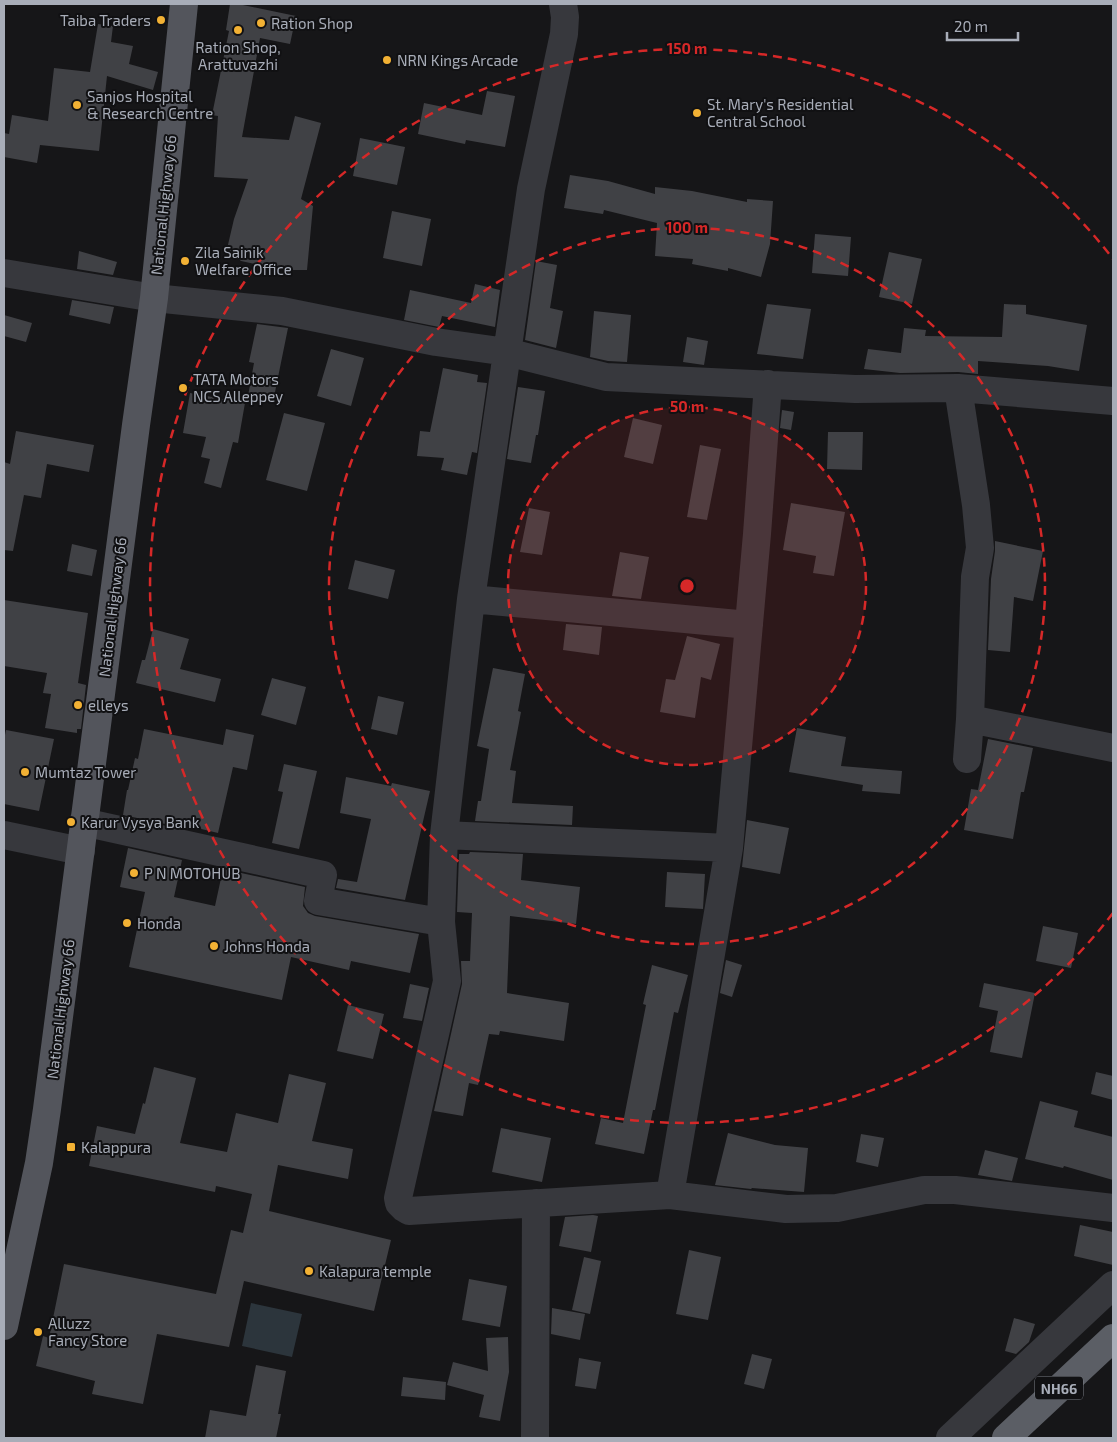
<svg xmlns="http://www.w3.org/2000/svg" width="1117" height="1442" viewBox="0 0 1117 1442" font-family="'Exo 2',sans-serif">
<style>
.water{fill:#2c353c}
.building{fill:#404145}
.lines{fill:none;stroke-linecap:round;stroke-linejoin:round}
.minor{stroke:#37383d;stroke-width:28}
.tertiary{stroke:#37383d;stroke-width:28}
.primary{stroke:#53555c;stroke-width:28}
.trunk{stroke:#5b5e65;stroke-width:28}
.ring{fill:none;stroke:#d62828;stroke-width:2.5;stroke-dasharray:9 6}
.poi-dot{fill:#f2b134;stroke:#111113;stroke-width:2}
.labels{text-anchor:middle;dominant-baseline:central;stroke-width:4;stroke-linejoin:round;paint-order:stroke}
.shield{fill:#111113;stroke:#7b7e86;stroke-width:1}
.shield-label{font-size:14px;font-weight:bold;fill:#a8adb8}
.poi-label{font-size:15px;fill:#a8adb8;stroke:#111113;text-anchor:start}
.street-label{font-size:15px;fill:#a8adb8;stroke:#111113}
.centre{fill:#d62828;stroke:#111113;stroke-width:2.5}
.ring-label{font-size:15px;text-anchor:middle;font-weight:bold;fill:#d62828;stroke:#111113;stroke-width:4;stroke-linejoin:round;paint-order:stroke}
</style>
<rect width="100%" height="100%" fill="#161618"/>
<path class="water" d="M251 1303 302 1314 292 1357 242 1346Z"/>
<path class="building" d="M230 4H238L296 16 290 44 260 38 242 137 289 140 295 116 321 123 301 199 313 206 307 270H283L241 261 227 249 234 219 248 179 214 177 218 116 212 115 229 31 226 30Z
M98 24 113 26 111 42 133 46 129 64 158 72 153 90 107 76 99 151 40 145 37 163 4 157V133L9 134 12 115 48 121 54 68 90 72Z
M487 91 515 96 505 147 466 140 465 144 418 134 424 103 482 115Z
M360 138 405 147 397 185 353 176Z
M570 175 608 181 655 194V187L692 191 747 202V199L773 201 770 244 761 277 728 268V271L692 264 693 259 655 256 657 223 604 210 603 214 564 208Z
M392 211 431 219 422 266 383 258Z
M815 234 851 237 848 276 812 273Z
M79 251 117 262 113 275 77 269Z
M889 252 922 259 912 304 879 297Z
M536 261 557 265 550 308 563 311 556 348 525 340Z
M475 284 500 290 495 327 442 316 439 327 404 320 410 290 471 303Z
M72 300 114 307 110 324 69 315Z
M767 304 811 309 803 359 757 354Z
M1004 304 1026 305V314L1087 325 1079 371 1048 366 978 361V374L958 372 900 373 864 369 868 349 901 353 904 328 926 330 925 336 1002 337Z
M594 311 631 315 627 362 608 361 590 357Z
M4 315 32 323 26 342 4 336Z
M257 324 288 328 273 402 248 396 254 363 249 362Z
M687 337 708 341 704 365 683 362Z
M331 349 364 358 351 406 317 396Z
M443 368 478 375 477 382 487 383 477 453 472 452 467 475 441 470 444 458 417 456 420 431 430 432Z
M518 387 545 391 538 435H536L531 463 507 459Z
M190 393 245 403 238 443 233 442 221 488 204 483 210 459 201 457 206 437 183 433Z
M782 410 794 412 791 430 780 428Z
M284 413 325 423 307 491 266 480Z
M633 418 662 425 653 464 624 457Z
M16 431 94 445 89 472 47 464 41 498 24 495 13 551 4 550V462L10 464Z
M828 432H863L862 470 827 469Z
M700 445 721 449 707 520 687 517Z
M791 503 845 512 834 576 813 573 816 556 783 550Z
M529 508 550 512 542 555 520 552Z
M995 541 1043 551 1033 601 1014 597 1010 652 988 650 991 579 995 551Z
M72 544 97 550 92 576 67 571Z
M620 552 649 557 641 599 612 596Z
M355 560 395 570 388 599 348 589Z
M4 600 88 613 78 683 86 685 81 729H77V733L45 728 51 694 43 693 47 673 4 666Z
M566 624 602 627 599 655 563 650Z
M153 629 189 639 180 669 221 679 215 702 136 683 142 660H145Z
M687 636 720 644 711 680 701 677 695 718 660 712 666 679 675 680Z
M493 668 525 674 518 711 521 712 510 770 516 771 512 803 573 806 572 825 475 821 478 801H481L489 749 477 746Z
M272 678 306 687 296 725 261 715Z
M378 696 404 702 397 735 371 729Z
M797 728 846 737 841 766 902 771 900 794 862 791 863 785 789 772Z
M144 729 223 745 226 729 254 735 247 770 233 767 218 833 189 826V829L123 815 127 790H128L135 758 138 759Z
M6 730 54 739 39 811 4 804V740Z
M988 739 1033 748 1024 792H1021L1013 839 964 830 971 789 978 790Z
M284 764 317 771 299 849 272 843 283 792 278 791Z
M346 777 391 786 392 783 430 791 405 900 336 888 338 879 357 882 371 819 340 813Z
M747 820 789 828 780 874 742 867Z
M128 848 182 860 174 897 215 906 223 869 305 887 303 906 308 913 315 916 419 934 410 973 351 961 349 970 291 957 282 1000 129 967 145 892 120 887Z
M470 852 523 854 521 880 580 887 576 924 510 916 507 993 569 1003 564 1041 500 1031 499 1035 489 1034 478 1085 469 1083 463 1116 434 1111 462 984 461 961H470L472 913 457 912 459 854H469Z
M667 872 705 874 703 909 665 907Z
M1043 926 1078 933 1071 968 1036 961Z
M726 960 742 965 732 997 720 993Z
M652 965 688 975 678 1013 674 1012 655 1110H653L644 1154 595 1144 601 1118 623 1123 646 1005 643 1004Z
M984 983 1035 993 1022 1058 990 1052 998 1011 979 1007Z
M410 984 429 988 422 1021 403 1018Z
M348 1005 384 1014 373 1059 337 1051Z
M154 1067 196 1078 180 1143 227 1152 236 1113 278 1123 289 1074 326 1083 312 1141 353 1149 348 1179 278 1165 269 1211 391 1240 374 1311 244 1281 229 1347 157 1334 143 1404 92 1394 95 1381 36 1366 43 1336 49 1338 64 1264 216 1294 231 1230 243 1233 252 1194 216 1186 215 1192 89 1166 97 1126 135 1134 143 1103 145 1104Z
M1096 1072 1113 1076V1100L1091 1094Z
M1040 1101 1078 1111 1074 1127 1113 1137V1180L1064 1166 1063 1168 1025 1159Z
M501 1128 551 1138 542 1182 492 1172Z
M728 1133 775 1145 808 1148 804 1192 752 1188 751 1189 715 1185Z
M861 1134 884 1138 878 1167 856 1162Z
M985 1150 1018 1158 1012 1181 978 1175Z
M593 1215 598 1216 591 1252 559 1246 565 1217Z
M1080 1225 1113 1232V1265L1074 1256Z
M689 1250 721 1257 708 1320 676 1314Z
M584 1257 601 1261 590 1314 572 1310Z
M469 1279 507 1286 500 1327 462 1320Z
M552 1308 585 1314 580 1340 551 1334Z
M1014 1318 1035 1324 1029 1342 1016 1354 1005 1351Z
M508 1337 509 1372 500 1421 479 1417 484 1395 447 1385 453 1362 488 1371 486 1338Z
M752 1354 772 1359 764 1389 744 1384Z
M579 1358 601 1362 596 1389 575 1386Z
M256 1365 286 1371 278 1414H281L276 1438H205L210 1410 246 1416Z
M403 1377 446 1382 445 1400 401 1396Z"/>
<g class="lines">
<path class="minor" d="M563 4 565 17 564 34 531 189 471 599 444 835 441 922 447 981 398 1198 399 1203 404 1208 409 1211 670 1195
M4 273 154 298 282 311 436 342 507 352 606 377 855 389 958 388 1113 401
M768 384 757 534 729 848 670 1195 786 1209 837 1208 924 1190H955L1113 1208
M958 388 976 505 980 548 975 577 970 719 967 759
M471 599 749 625
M970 719 1113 748
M83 822 323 875 318 901 441 922
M4 835 81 851
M444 835 729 848
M535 1438 536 1203"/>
<path class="tertiary" d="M950 1438 1113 1285"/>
<path class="primary" d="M4 1326 39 1163 47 1109 136 425 154 298 184 4"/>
<path class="trunk" d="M1006 1438 1113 1338"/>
</g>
<circle cx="687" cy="586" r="179" fill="#d62828" fill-opacity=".12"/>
<g class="ring">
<circle cx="687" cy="586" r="179"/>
<circle cx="687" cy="586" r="358"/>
<path d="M1113 913A537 537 0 1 1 1113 259"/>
</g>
<g class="poi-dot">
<circle cx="161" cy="20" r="5"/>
<circle cx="261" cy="23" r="5"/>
<circle cx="238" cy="30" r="5"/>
<circle cx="387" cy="60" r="5"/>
<circle cx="77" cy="105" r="5"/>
<circle cx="697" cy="113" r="5"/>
<circle cx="185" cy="261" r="5"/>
<circle cx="183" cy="388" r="5"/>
<circle cx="78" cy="705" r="5"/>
<circle cx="25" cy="772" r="5"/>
<circle cx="71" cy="822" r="5"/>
<circle cx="134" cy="873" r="5"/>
<circle cx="127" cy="923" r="5"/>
<circle cx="214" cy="946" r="5"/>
<rect x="66" y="1142" width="10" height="10" rx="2.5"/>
<circle cx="309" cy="1271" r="5"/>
<circle cx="38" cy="1332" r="5"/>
</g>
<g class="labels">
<rect class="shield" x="1035" y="1376.5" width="48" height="23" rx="4"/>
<g class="shield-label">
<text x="1059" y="1388">NH66</text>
</g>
<g class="poi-label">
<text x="151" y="20" text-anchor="end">Taiba Traders</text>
<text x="271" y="23">Ration Shop</text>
<text x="238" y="47" text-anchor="middle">Ration Shop,<tspan x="238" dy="17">Arattuvazhi</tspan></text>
<text x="397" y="60">NRN Kings Arcade</text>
<text x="87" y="96">Sanjos Hospital<tspan x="87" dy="17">&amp; Research Centre</tspan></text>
<text x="707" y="104">St. Mary's Residential<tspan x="707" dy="17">Central School</tspan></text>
<text x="195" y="252">Zila Sainik<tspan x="195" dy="17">Welfare Office</tspan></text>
<text x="193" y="379">TATA Motors<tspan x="193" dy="17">NCS Alleppey</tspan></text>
<text x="88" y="705">elleys</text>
<text x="35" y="772">Mumtaz Tower</text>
<text x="81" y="822">Karur Vysya Bank</text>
<text x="144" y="873">P N MOTOHUB</text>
<text x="137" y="923">Honda</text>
<text x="224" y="946">Johns Honda</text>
<text x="81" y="1147">Kalappura</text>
<text x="319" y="1271">Kalapura temple</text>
<text x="48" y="1323">Alluzz<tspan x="48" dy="17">Fancy Store</tspan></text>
</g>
<g class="street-label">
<text transform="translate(163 205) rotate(-84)">National Highway 66</text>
<text transform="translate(112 607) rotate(-83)">National Highway 66</text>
<text transform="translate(60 1009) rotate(-83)">National Highway 66</text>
</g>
</g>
<circle cx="687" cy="586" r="8" class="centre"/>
<g class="ring-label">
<text x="687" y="54">150 m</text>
<text x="687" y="233">100 m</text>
<text x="687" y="412">50 m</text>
</g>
<rect width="1117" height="1442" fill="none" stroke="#a8adb8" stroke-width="10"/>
<path d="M947 32v8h71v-8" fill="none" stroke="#a8adb8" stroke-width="2.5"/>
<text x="954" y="32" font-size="15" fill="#a8adb8" stroke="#111113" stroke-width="4" paint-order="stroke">20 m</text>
</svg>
